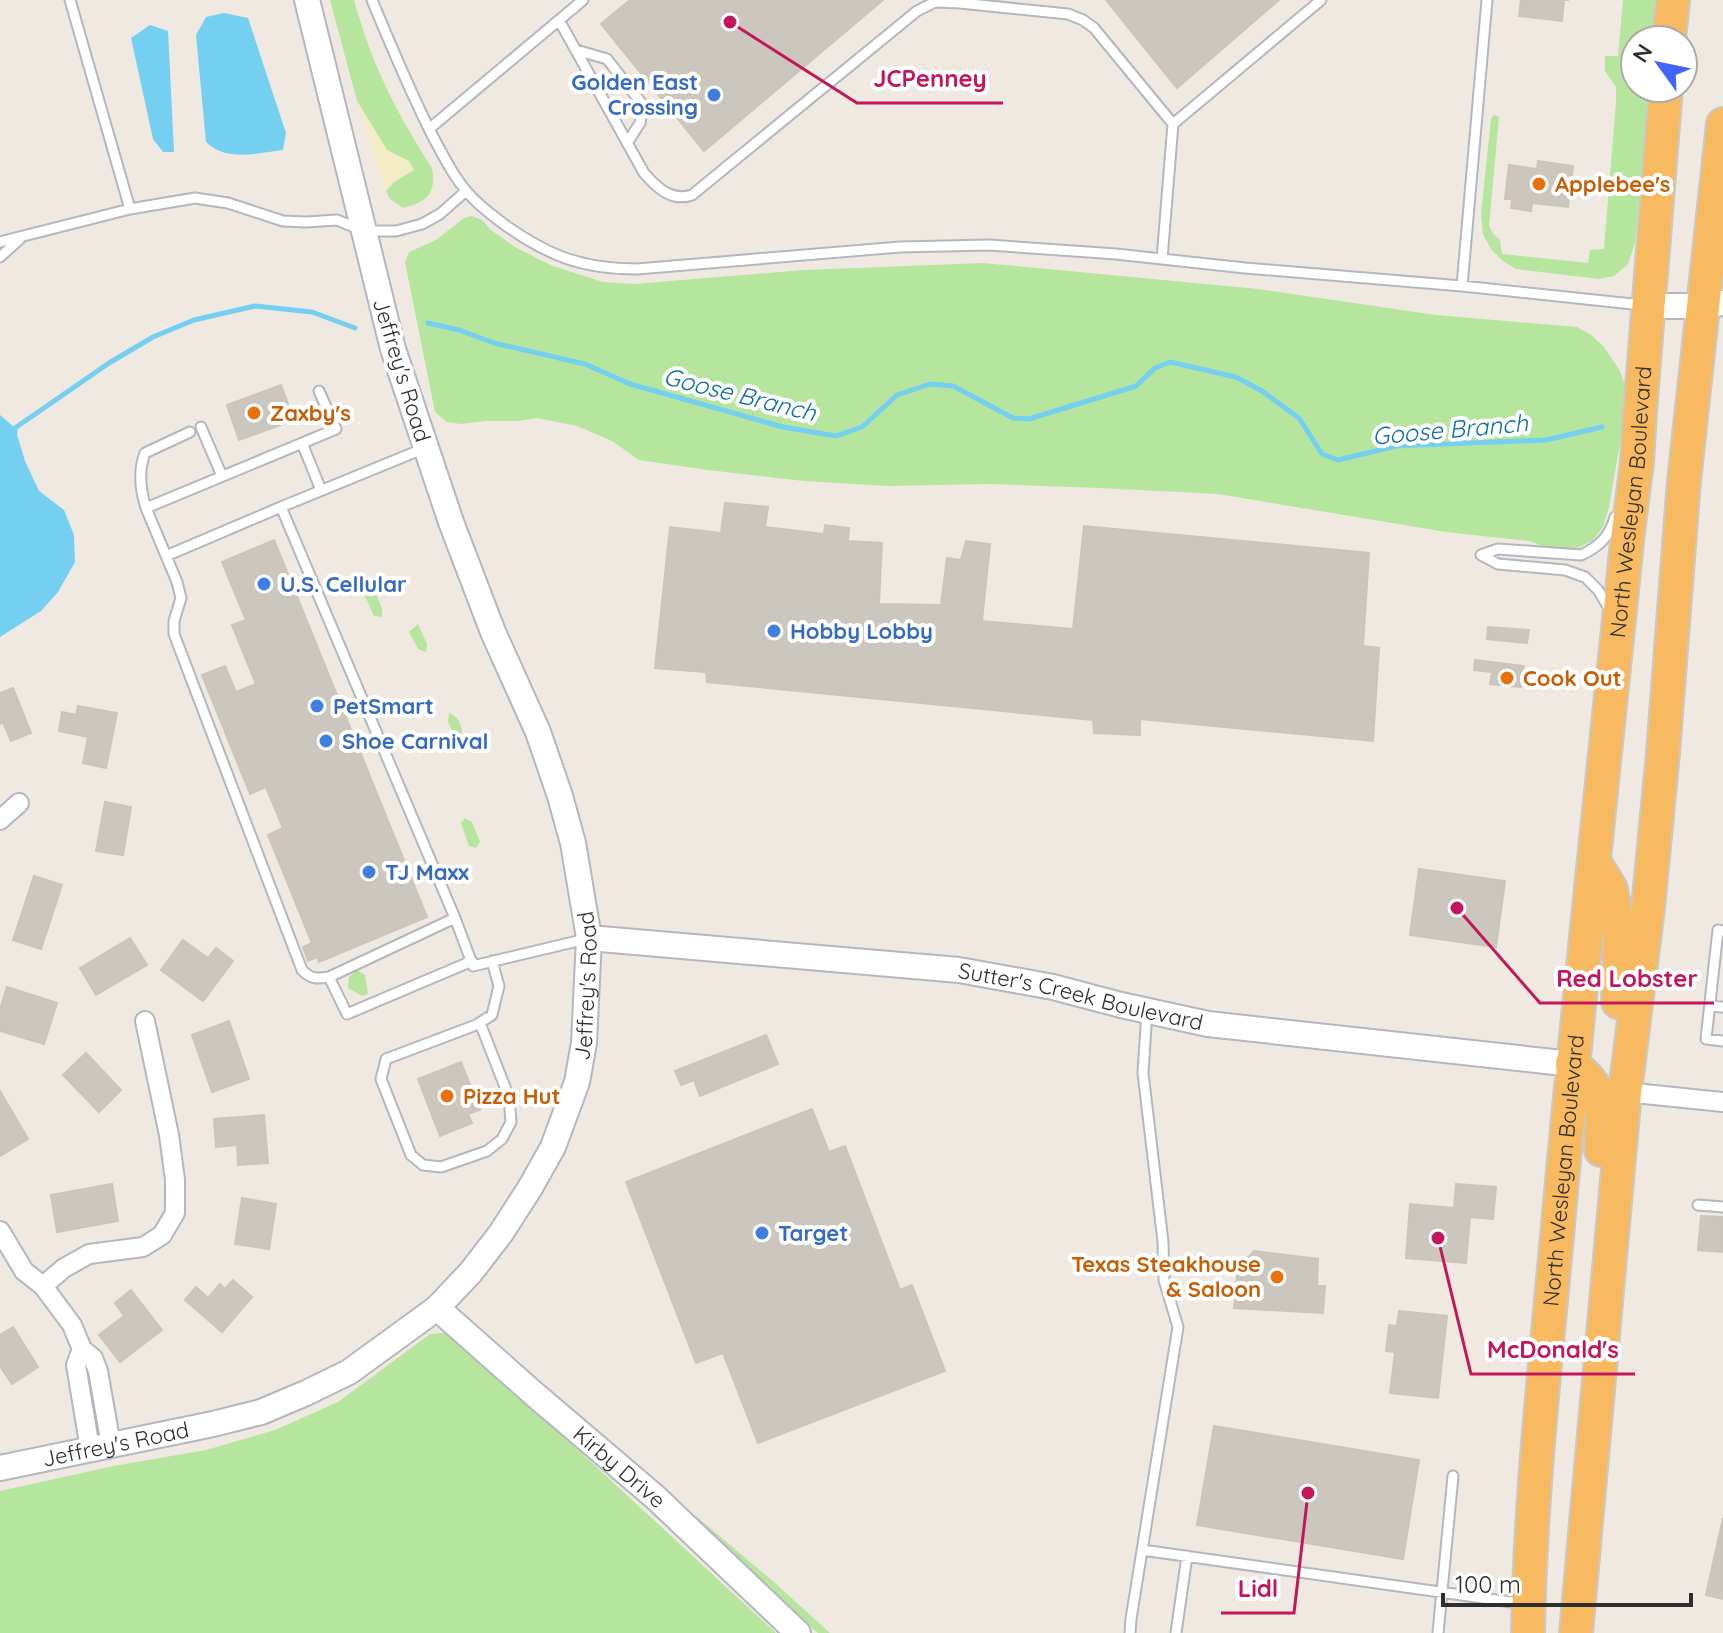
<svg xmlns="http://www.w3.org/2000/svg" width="1723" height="1633" viewBox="0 0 1723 1633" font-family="Quicksand,sans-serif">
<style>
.green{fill:#b6e59e}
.sand{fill:#f3ecc5}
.water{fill:#75cff0}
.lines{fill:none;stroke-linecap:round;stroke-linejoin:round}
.stream{stroke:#75cff0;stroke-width:5}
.building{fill:#cbc7bf;stroke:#cbc5ba;stroke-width:2}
.service-casing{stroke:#b4b7c1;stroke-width:13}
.minor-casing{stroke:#b4b7c1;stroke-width:22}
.tertiary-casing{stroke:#b4b7c1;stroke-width:28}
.trunk-casing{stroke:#c9c9c9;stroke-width:36}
.service{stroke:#fff;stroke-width:9}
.minor{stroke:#fff;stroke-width:18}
.tertiary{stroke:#fff;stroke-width:24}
.trunk{stroke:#f8ba60;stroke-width:32}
.shop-dot{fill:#3f7fe0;stroke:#fff;stroke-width:3}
.food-dot{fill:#e8710a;stroke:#fff;stroke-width:3}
.labels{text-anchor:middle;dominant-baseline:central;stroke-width:8;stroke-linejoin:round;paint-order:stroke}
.shop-label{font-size:22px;font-weight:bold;fill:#366cbe;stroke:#fff;text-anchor:start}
.food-label{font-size:22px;font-weight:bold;fill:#c56008;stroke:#fff;text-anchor:start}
.street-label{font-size:22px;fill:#2e2e2e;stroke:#fff}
.water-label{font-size:24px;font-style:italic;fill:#0d6fa3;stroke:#fff}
.leader{fill:none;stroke:#c2185b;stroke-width:3}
.callout-dot{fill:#c2185b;stroke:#fff;stroke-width:3}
.callout-label{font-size:24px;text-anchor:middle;font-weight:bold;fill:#c2185b;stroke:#fff;stroke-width:8;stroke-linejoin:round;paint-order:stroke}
</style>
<rect width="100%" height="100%" fill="#efe9e1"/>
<path class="green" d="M330 0H354C371 63 397 114 432 168 437 193 426 203 403 208L390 199 386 191 394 182 413 169 409 161 387 150 357 101Z
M1623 0H1658L1654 40H1635V88H1649L1635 243 1628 264 1614 276 1599 279 1516 269 1503 261 1491 249 1483 234 1481 214 1491 119 1494 115 1499 117 1489 226 1494 235 1500 240 1502 254 1588 263 1590 250 1604 249 1616 102V87L1605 71V56H1618Z
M472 216 482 220 491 230 515 247 550 265 603 282 634 284 805 270 983 263 1258 289 1436 315 1577 327 1591 335 1604 347 1620 371 1626 388 1625 414 1609 507 1603 527 1593 540 1580 547 1566 550 1543 546 1529 541 1446 532 1218 494 1099 488 989 484 888 486 804 481 708 470 639 460 612 441 577 426 537 418 519 421H485L461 424 447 422 435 412 405 262 409 252 436 240 464 218Z
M374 590 382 608V617L374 616 365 596Z
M418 624 427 644 426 652 418 649 409 632Z
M449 713C462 718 462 729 463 742L457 740 448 722Z
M465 818 472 822 480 842 476 848 469 846 461 823Z
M357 970 365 975 368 994 362 996 348 988 349 977Z
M443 1333 457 1338 776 1633H0V1491L114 1466 206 1450 275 1430 338 1402 430 1334Z
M696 1516 775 1583 830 1633H818L701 1523Z"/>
<path class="sand" d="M357 101 387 150 396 156 409 161 414 170 394 182 386 191Z"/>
<path class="water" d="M224 13 248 18 286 133 283 150C257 153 226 162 206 142L196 35 206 17Z
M150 25 168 31 174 152H163L153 139 131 38Z
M0 415 15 428 25 461 39 491 64 510 74 535 75 562 58 592 41 611 0 637Z"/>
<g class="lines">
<path class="stream" d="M428 323 459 330 494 343 585 364 630 384 783 427 836 436 862 427 897 395 930 384 953 386 1013 418 1029 419 1136 386 1155 368 1170 362 1236 377 1262 391 1299 418 1322 454 1338 460 1396 446 1546 440 1602 427
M15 432V428L109 363 153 337 194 320 255 306 312 312 355 328"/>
</g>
<path class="building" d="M630 0H883L704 151 601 24Z
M1106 0H1279L1177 88Z
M1521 0H1569H1564L1562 21 1519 16Z
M1538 161 1573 166 1568 207 1532 203 1531 211 1511 208 1512 199H1505L1509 165 1537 169Z
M281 385 290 409 282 412 286 423 239 440 227 405Z
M725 503 768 507 765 527 824 534 825 525 849 528 848 541 882 543 879 604 941 605 947 558 961 560 966 541 990 544 982 621 1073 629 1084 526 1369 553 1363 646 1379 648 1373 741 1140 719V735L1094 733 1093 720 707 682 706 672 655 668 670 527 721 533Z
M274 540 427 917 319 962 317 957 308 961 303 947 312 943 268 835 283 828 266 787 250 794 202 675 225 666 236 692 256 684 232 625 246 620 222 562Z
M1488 627 1529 630 1527 643 1487 639Z
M1475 660 1524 666 1521 687 1490 684 1492 672 1474 670Z
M13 688 31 733 11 741 3 722 0 724V693Z
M78 706 117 713 106 768 83 763 88 737 59 731 62 712 76 715Z
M105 802 131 807 123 855 96 851Z
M1419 869 1505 881 1496 947 1410 935Z
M34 876 62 885 41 949 13 940Z
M130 938 147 965 96 995 80 968Z
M183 940 208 958 216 948 233 961 203 1001 161 970Z
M7 987 57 1003 44 1044 0 1031V1009Z
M229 1021 249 1079 212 1092 192 1035Z
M766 1035 778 1064 700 1096 694 1080 681 1085 675 1071Z
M86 1053 121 1090 99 1112 63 1075Z
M461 1062 480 1110 468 1114 472 1123 440 1136 418 1079Z
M0 1091 28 1139 0 1156Z
M812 1109 829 1152 845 1146 900 1290 912 1285 945 1371 758 1443 723 1353 696 1363 626 1182Z
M264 1115 268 1163 238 1165 237 1145 216 1147 214 1119Z
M112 1184 118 1221 57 1232 51 1195Z
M1456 1184 1496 1187 1493 1219 1470 1217 1466 1263 1406 1258 1410 1204 1454 1208Z
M242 1198 276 1204 269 1249 235 1244Z
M1701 1216 1723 1217V1252L1698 1250Z
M1254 1251 1318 1259 1317 1286H1325L1323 1313 1234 1308 1238 1268Z
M233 1280 252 1297 222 1332 185 1300 196 1287 208 1298 220 1284 225 1289Z
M131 1290 162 1330 120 1362 99 1335 124 1316 115 1303Z
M1399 1311 1447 1316 1438 1398 1390 1393 1395 1352 1386 1351 1389 1325 1397 1326Z
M13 1327 38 1367 12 1384 0 1366V1335Z
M1214 1426 1419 1460 1403 1559 1197 1525Z
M1723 1518V1599L1706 1595Z"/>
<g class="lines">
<g class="service-casing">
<path id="service" d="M70 0 130 209
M372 0C391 46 410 91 432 135 443 155 453 176 468 193 479 206 492 215 505 225 549 256 582 269 637 269L900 247 989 245 1116 254 1245 268 1462 286 1487 0
M559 20 644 173C657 188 672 202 692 195L917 11 935 2 960 3 1068 14 1083 20 1094 28 1173 124
M576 50 607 59 643 105 640 123 627 143
M429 129 583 0
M0 242 130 209 195 198 228 203 283 221 306 222 337 220 364 231H396L422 224 440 214 466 191
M0 257 21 238
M1162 259 1173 124 1321 0
M1462 286 1642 305
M201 427 222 476
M190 432 145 453C138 471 140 489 146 508L336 429 319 391
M302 443 321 490
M425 448 281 507 455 918 473 966 586 939
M146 508 177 582 181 598 174 621V634L302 970C311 979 316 979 329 977
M1481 555 1498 549 1581 555C1599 547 1610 536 1615 517
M1481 555 1498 564 1565 570 1585 577 1598 590 1610 610
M166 556 281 507
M455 918 329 977 347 1014 472 961
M1723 931 1718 930 1706 1039 1723 1041
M1710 1006 1722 1007
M480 1023 509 1097 511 1122 502 1139 487 1151 441 1167 423 1165 411 1155 381 1079 386 1059 476 1025 492 1015 499 986 492 961
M1698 1205 1723 1207
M1142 1550 1525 1604
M1130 1633 1131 1619 1178 1327 1164 1280 1163 1242 1143 1073 1147 1011
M1176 1633 1187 1556
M1438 1633 1453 1476"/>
</g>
<g class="minor-casing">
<path id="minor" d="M0 820 19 803
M1625 1092 1723 1102
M0 1231 24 1271 43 1286 72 1325 82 1349 93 1358 98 1371 111 1445
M43 1286 64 1268 89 1254 143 1247 162 1235 175 1213V1180L169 1135 145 1021
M82 1349 76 1365 90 1449"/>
</g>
<g class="tertiary-casing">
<g id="tertiary">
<path d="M1648 306H1702L1723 303"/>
<path id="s1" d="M589 938 959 970 1053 987 1121 1005 1208 1024 1572 1064"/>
<path id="s2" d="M437 1308 533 1393 655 1497 798 1633"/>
<path id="s3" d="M0 1468 213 1424 261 1412 306 1393 349 1372 437 1308 471 1272 501 1233 530 1188 553 1147 577 1082 584 1043 589 938 573 843 560 796 538 732 493 632 451 522 393 349 307 0"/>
</g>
</g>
<g class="trunk-casing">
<g id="trunk">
<path d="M1669 40 1673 0"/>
<path d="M1594 861 1611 889 1620 937 1618 1002"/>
<path d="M1572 1064C1608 1091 1602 1109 1601 1150"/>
<path id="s4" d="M1528 1633C1530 1500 1545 1368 1557 1236 1578 1001 1604 767 1628 532L1637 462 1640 412 1666 88"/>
<path d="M1576 1633 1625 1092 1648 908 1663 753 1684 481 1723 124"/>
</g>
</g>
<use href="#service" class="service"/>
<use href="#minor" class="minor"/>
<use href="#tertiary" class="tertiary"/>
<use href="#trunk" class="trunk"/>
</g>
<g class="shop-dot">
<circle cx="714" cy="95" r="8"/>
<circle cx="264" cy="584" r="8"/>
<circle cx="774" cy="631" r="8"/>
<circle cx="317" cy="706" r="8"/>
<circle cx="326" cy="741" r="8"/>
<circle cx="369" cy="872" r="8"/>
<circle cx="762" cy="1233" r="8"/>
</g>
<g class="food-dot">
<circle cx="1539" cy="184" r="8"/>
<circle cx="254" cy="413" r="8"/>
<circle cx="1507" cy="678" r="8"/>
<circle cx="447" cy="1096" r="8"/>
<circle cx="1277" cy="1277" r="8"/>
</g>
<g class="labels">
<g class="shop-label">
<text x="698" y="82" text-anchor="end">Golden East<tspan x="698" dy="25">Crossing</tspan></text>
<text x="280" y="584">U.S. Cellular</text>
<text x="790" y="631">Hobby Lobby</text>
<text x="333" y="706">PetSmart</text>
<text x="342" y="741">Shoe Carnival</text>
<text x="385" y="872">TJ Maxx</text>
<text x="778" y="1233">Target</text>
</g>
<g class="food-label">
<text x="1555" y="184">Applebee's</text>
<text x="270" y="413">Zaxby's</text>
<text x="1523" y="678">Cook Out</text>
<text x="463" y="1096">Pizza Hut</text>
<text x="1261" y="1264" text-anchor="end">Texas Steakhouse<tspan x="1261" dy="25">&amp; Saloon</tspan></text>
</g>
<g class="street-label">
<text transform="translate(402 370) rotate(73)">Jeffrey's Road</text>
<text stroke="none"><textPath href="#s4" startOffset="1136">North Wesleyan Boulevard</textPath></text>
<text stroke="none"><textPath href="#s3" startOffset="838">Jeffrey's Road</textPath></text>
<text stroke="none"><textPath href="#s1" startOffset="496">Sutter's Creek Boulevard</textPath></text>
<text stroke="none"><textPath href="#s4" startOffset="464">North Wesleyan Boulevard</textPath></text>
<text stroke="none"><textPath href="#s3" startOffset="118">Jeffrey's Road</textPath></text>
<text stroke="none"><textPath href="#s2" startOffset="242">Kirby Drive</textPath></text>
</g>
<g class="water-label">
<text transform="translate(740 394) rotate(14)">Goose Branch</text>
<text transform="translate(1450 429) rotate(-5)">Goose Branch</text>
</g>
</g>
<path class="leader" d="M730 22L857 103H1003M1457 908L1540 1003H1714M1438 1238L1471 1374H1635M1308 1493L1294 1613H1221"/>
<g class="callout-dot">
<circle cx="730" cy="22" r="8"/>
<circle cx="1457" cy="908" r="8"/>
<circle cx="1438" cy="1238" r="8"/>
<circle cx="1308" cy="1493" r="8"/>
</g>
<g class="callout-label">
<text x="930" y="87">JCPenney</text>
<text x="1627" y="987">Red Lobster</text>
<text x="1553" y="1358">McDonald's</text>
<text x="1258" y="1597">Lidl</text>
</g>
<g transform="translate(1659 64) rotate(303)"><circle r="38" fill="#ffffff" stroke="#ababab" stroke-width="2"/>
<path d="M0-6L14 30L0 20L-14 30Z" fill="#4264fb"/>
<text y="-12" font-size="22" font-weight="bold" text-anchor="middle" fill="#2e2e2e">N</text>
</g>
<path d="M1443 1593v12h248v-12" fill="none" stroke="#2e2e2e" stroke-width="4"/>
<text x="1455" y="1593" font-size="24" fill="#2e2e2e" stroke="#ffffff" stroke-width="6" paint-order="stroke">100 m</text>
</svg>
